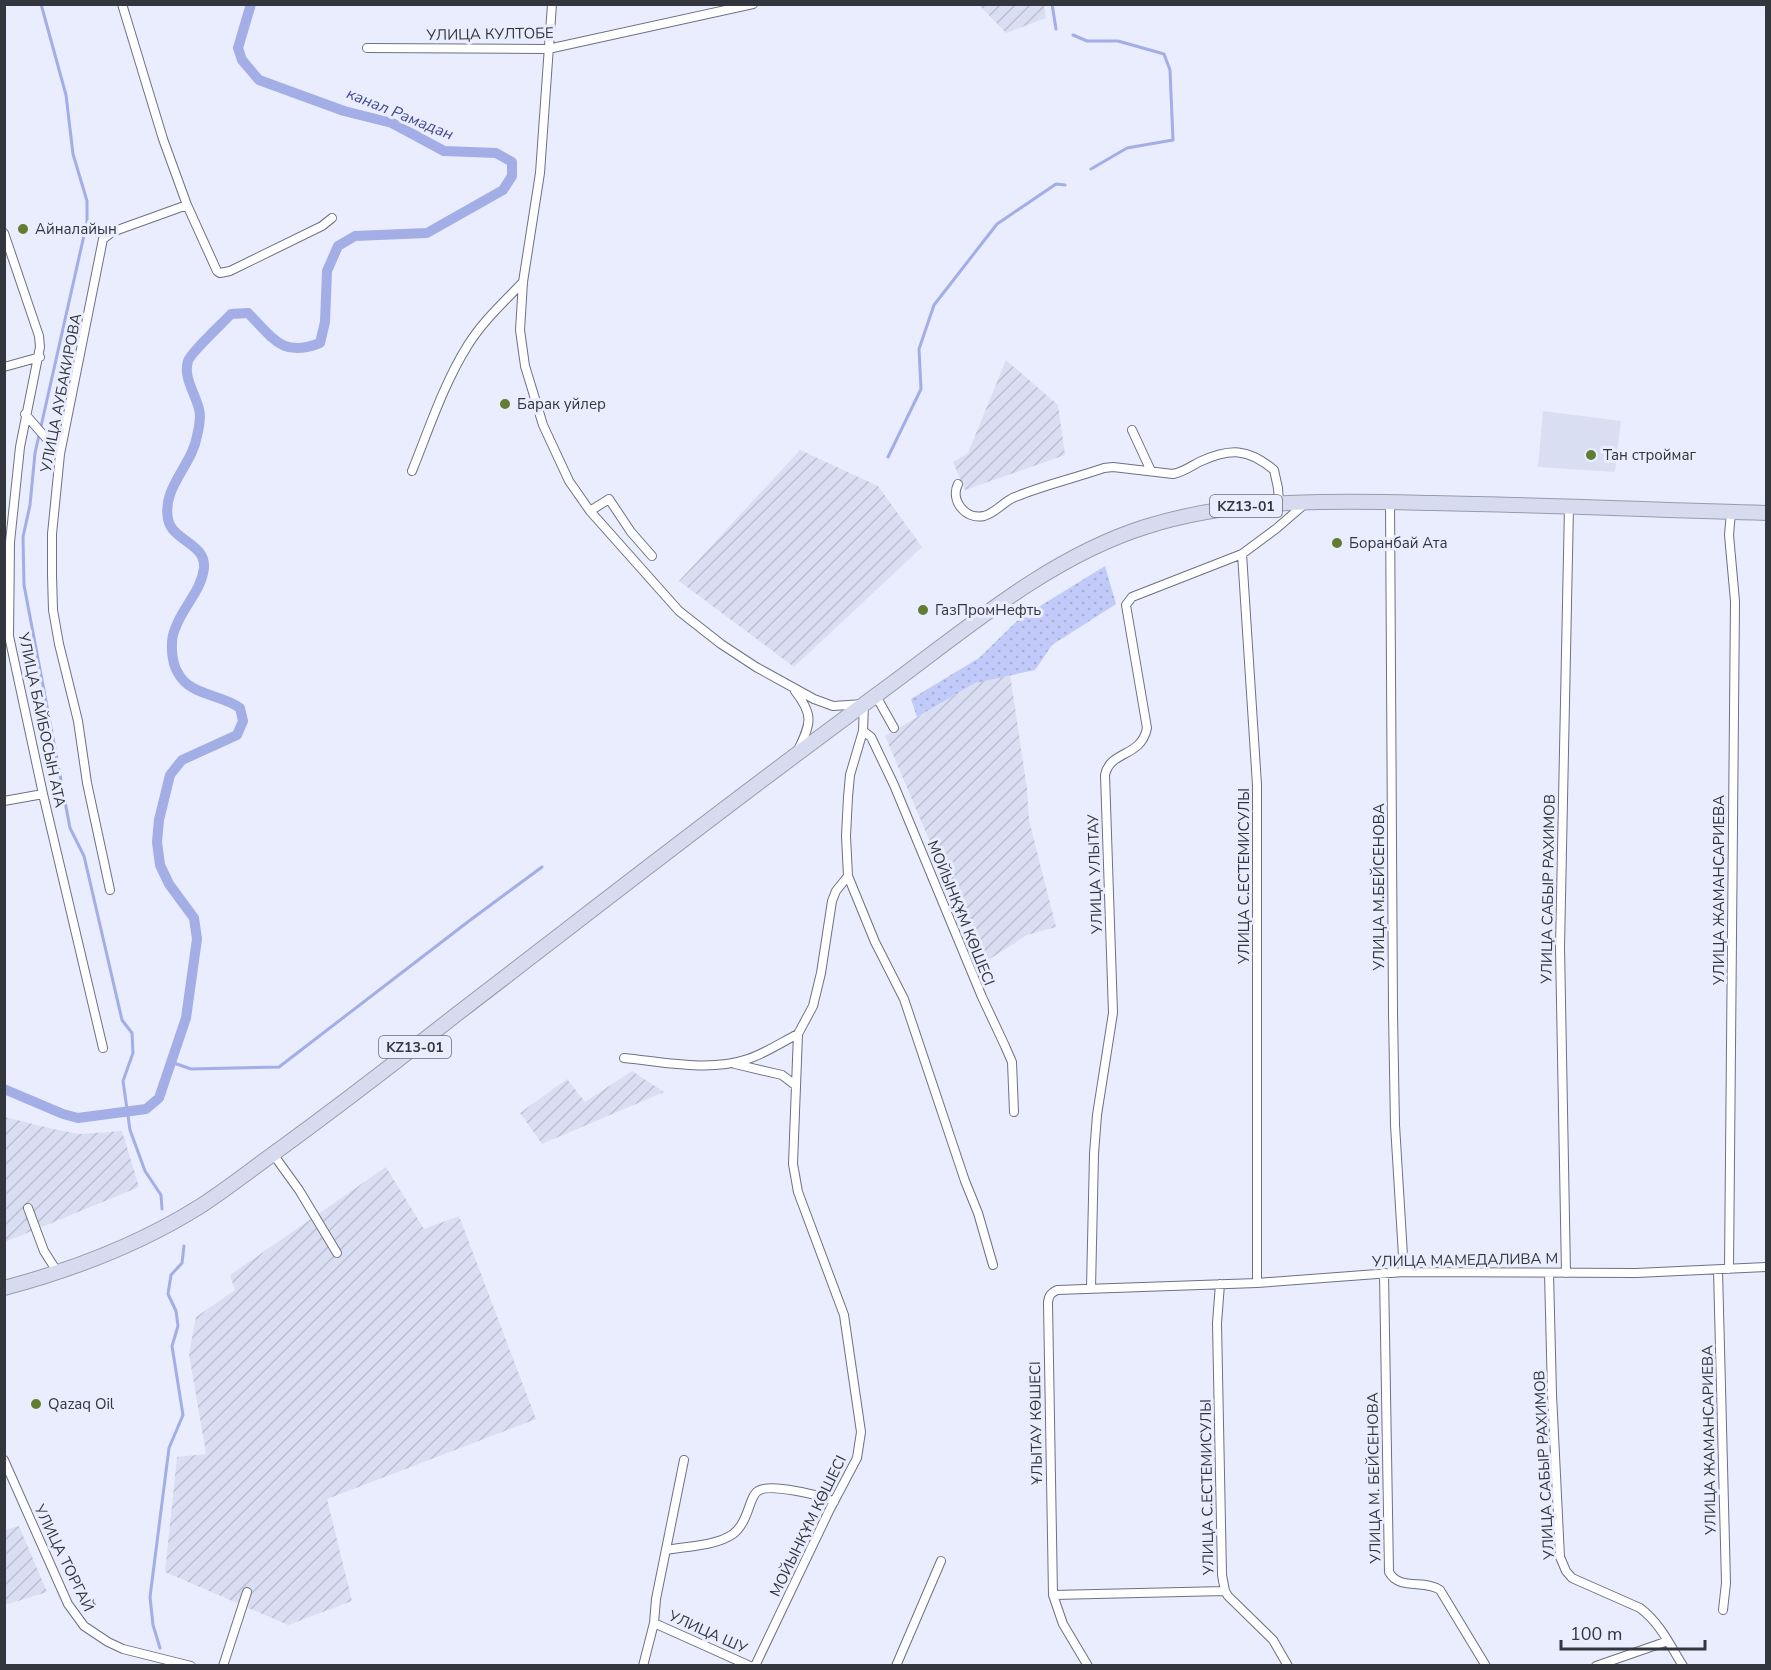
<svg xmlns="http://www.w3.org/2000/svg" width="1771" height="1670" viewBox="0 0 1771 1670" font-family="'Nunito Sans',sans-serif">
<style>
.built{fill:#dadef3}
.industrial{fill:url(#industrial-furrows)}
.grass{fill:url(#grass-dots)}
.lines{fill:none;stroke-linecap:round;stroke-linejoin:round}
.stream{stroke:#a3ade6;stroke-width:3}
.canal{stroke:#a3ade6;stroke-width:10}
.minor-casing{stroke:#6d7183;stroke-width:10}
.trunk-casing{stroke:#979bae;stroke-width:16}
.minor{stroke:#fff;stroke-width:8}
.trunk{stroke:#d7dbef;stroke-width:14}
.poi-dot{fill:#617d31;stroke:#eaedfd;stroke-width:2}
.labels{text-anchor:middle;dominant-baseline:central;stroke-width:6;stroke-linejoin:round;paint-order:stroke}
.shield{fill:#eaedfd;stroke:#6b6d77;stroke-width:1.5}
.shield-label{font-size:14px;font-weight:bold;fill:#34363e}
.street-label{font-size:15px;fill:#34363e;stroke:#eaedfd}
.poi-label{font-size:15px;fill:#34363e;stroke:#eaedfd;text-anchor:start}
.water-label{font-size:16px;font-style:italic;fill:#444b91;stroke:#eaedfd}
</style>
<defs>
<pattern id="industrial-furrows" width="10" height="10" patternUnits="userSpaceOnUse" patternTransform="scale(1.5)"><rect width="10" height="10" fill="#dadef3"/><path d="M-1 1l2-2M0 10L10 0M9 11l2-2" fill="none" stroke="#bcbfd1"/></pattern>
<pattern id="grass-dots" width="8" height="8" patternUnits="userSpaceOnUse" patternTransform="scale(1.5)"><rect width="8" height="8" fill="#c1caf9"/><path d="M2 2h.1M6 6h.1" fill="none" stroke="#a6aed6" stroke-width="1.8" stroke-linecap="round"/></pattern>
</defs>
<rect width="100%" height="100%" fill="#eaedfd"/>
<path class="built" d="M1543 411 1621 421 1615 472 1538 467Z"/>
<path class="industrial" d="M979 5H1044L1046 18 1006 33Z
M1006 360 1058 405 1065 455 965 490 953 462 968 453Z
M800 450 878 486 922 547 794 667 679 581Z
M1010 674 1027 789 1029 820 1056 927 1027 935 982 964 885 736 975 683Z
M632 1071 664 1092 542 1144 520 1113 567 1079 585 1102Z
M5 1117 53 1129 80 1134 122 1131 139 1187 5 1242Z
M386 1167 424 1229 459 1216 536 1419 327 1499 352 1601 288 1625 165 1572 177 1457 206 1454 189 1354 196 1317 235 1290 230 1275Z
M19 1526 47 1592 5 1605V1530Z"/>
<path class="grass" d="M1105 566 1116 604 1052 645 1035 670 975 683 917 717 911 699 979 658 1019 619Z"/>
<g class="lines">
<path class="stream" d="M41 4 66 95 73 154 87 201V222L35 453 30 505 23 537 24 585 70 828 84 856 122 1020 132 1033 133 1053 123 1081 130 1130 145 1171 161 1195 162 1209
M1052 4 1056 29
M1073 35 1087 41H1118L1164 54 1170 70 1173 140 1127 148 1091 169
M888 457 921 389 919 349 934 305 997 224 1056 184 1065 185
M171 1062 191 1069 279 1067 469 921 542 867
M160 1648 153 1625 150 1597 169 1448 183 1415 172 1346 178 1326 176 1311 168 1294 171 1275 182 1263 184 1246"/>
<path class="canal" d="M4 1089 63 1114 78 1118 146 1109 159 1098 186 1018 197 939 194 918 169 884 160 865 157 842 159 820 170 775 182 760 237 735 243 721 240 708C221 694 190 696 178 673 171 662 170 640 175 629 183 606 201 592 204 568 206 543 172 541 168 519 162 487 192 466 197 436 199 428 201 416 199 409 195 393 183 377 188 361 191 352 223 323 231 314L248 313C273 338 282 358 320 343L325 322 327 271 338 246 355 236 427 233 503 190 512 176V162L496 153 444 151 392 123 344 111 259 80 242 60 238 48 251 4"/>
<g class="minor-casing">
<path id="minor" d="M122 4 163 139 187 205 217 271 220 273 230 271 322 226 332 218
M552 4 540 173 523 282 520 330 525 366 543 425 569 481 590 511 679 611 721 644 756 667 814 699 833 706 864 704 863 731 850 775 848 797 846 836 848 876 875 942 904 999 965 1181 978 1213 993 1265
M367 48 548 49 753 4
M4 233 39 336 40 347 20 447 10 542 9 636 43 794 103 1048
M4 367 40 357
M25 414 60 454
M1132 430 1151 471
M412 471C429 429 444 383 468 345 483 321 504 302 523 282
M958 484C950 500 965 520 984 516 996 513 1004 501 1015 497 1044 485 1075 478 1104 468L1113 467 1173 474C1183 472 1190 467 1199 462 1230 448 1248 448 1274 470L1278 488 1279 503
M1390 502 1393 1013 1395 1125 1404 1272
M590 511 609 499 631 532 652 556
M1242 554 1257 785V1283
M795 691C814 715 811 723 798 750
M876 696 894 728
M863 731 871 737 894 785 982 997 1005 1046 1012 1062 1014 1112
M4 801 43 794
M110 890 87 783 78 721 59 644 53 610 52 575V534L60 454 103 239 112 232 187 205
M624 1058C664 1062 709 1072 748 1059 766 1053 782 1042 798 1034
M735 1064 782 1075 795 1085
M273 1154 299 1190 337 1253
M28 1208 44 1251 58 1273
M1729 1269 1735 601 1729 535 1731 512
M1718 1270 1726 1583 1723 1610
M1384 1273 1389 1572C1399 1591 1425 1579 1440 1590L1486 1666
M1549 1273 1552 1394 1560 1557 1566 1571 1572 1578 1640 1608C1660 1623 1670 1645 1683 1666
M1566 1273 1560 947 1569 506
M1220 1284 1217 1323 1222 1575 1225 1591 1228 1596 1273 1640 1288 1666
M1091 1288 1094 1154 1097 1115 1113 1013 1105 775C1110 750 1141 758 1147 728L1126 605 1132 597 1242 554 1277 528 1307 502
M4 1460 68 1604 84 1626 108 1642 123 1649 191 1666
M667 1550C687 1546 716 1546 733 1534 749 1522 749 1496 758 1491 769 1483 822 1495 834 1502
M1053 1595 1225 1591
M654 1623 750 1666
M223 1666 247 1592
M643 1666 654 1623 656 1599 684 1460
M755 1666 829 1511 857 1458 861 1432 844 1315 798 1192 793 1164 798 1034 813 1006 821 973 832 901 836 891 848 876
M896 1666 941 1561
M1088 1666 1063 1624 1053 1595 1048 1302C1049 1295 1051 1293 1057 1290L1257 1283 1404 1272 1636 1273 1766 1267
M1596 1666 1668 1641"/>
</g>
<g class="trunk-casing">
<path id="trunk" d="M4 1288C72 1270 140 1244 199 1207 224 1191 248 1172 273 1154 335 1109 396 1062 457 1014 598 906 738 796 882 691 964 631 1047 558 1145 527 1239 497 1338 501 1434 503 1545 505 1656 510 1766 513"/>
</g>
<use href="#minor" class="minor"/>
<use href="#trunk" class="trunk"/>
</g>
<g class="poi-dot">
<circle cx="23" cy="229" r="6"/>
<circle cx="505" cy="404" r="6"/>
<circle cx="1591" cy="455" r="6"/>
<circle cx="1337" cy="543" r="6"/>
<circle cx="923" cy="610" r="6"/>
<circle cx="36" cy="1404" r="6"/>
</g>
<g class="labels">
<g class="shield">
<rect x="1210" y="495" width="72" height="22" rx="4.5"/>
<rect x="379" y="1036" width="72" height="22" rx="4.5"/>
</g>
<g class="shield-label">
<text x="1246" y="506">KZ13-01</text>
<text x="415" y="1047">KZ13-01</text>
</g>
<g class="street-label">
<text transform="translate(490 34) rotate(-1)">УЛИЦА КУЛТОБЕ</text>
<text transform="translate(61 393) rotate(-79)">УЛИЦА АУБАКИРОВА</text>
<text transform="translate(42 720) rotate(78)">УЛИЦА БАЙБОСЫН АТА</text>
<text transform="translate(1095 874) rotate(-92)">УЛИЦА УЛЫТАУ</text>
<text transform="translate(1244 876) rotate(-90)">УЛИЦА С.ЕСТЕМИСУЛЫ</text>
<text transform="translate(1379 887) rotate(-90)">УЛИЦА М.БЕЙСЕНОВА</text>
<text transform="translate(1548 889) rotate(-89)">УЛИЦА САБЫР РАХИМОВ</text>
<text transform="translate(1719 890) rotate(-90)">УЛИЦА ЖАМАНСАРИЕВА</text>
<text transform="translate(961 913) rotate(68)">МОЙЫНҚҰМ КӨШЕСІ</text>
<text transform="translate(1465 1260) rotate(-1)">УЛИЦА МАМЕДАЛИВА М</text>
<text transform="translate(1036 1423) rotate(-91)">ҰЛЫТАУ КӨШЕСІ</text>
<text transform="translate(1709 1440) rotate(-91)">УЛИЦА ЖАМАНСАРИЕВА</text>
<text transform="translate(1544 1465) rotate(-93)">УЛИЦА САБЫР РАХИМОВ</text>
<text transform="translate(1374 1478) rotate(-91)">УЛИЦА М. БЕЙСЕНОВА</text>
<text transform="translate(1207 1487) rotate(-91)">УЛИЦА С.ЕСТЕМИСУЛЫ</text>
<text transform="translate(808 1526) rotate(-64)">МОЙЫНҚҰМ КӨШЕСІ</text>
<text transform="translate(64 1558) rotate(64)">УЛИЦА ТОРГАЙ</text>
<text transform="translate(708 1632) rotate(24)">УЛИЦА ШУ</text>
</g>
<g class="poi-label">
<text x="35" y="229">Айналайын</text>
<text x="517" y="404">Барак уйлер</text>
<text x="1603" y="455">Тан строймаг</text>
<text x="1349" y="543">Боранбай Ата</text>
<text x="935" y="610">ГазПромНефть</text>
<text x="48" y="1404">Qazaq Oil</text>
</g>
<g class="water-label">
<text transform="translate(400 114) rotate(22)">канал Рамадан</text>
</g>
</g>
<rect width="1771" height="1670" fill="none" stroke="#34363e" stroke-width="12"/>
<path d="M1561 1640v9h144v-9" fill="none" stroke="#34363e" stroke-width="3"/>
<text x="1570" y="1640" font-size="18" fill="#34363e" stroke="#eaedfd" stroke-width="4.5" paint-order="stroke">100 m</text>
</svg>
